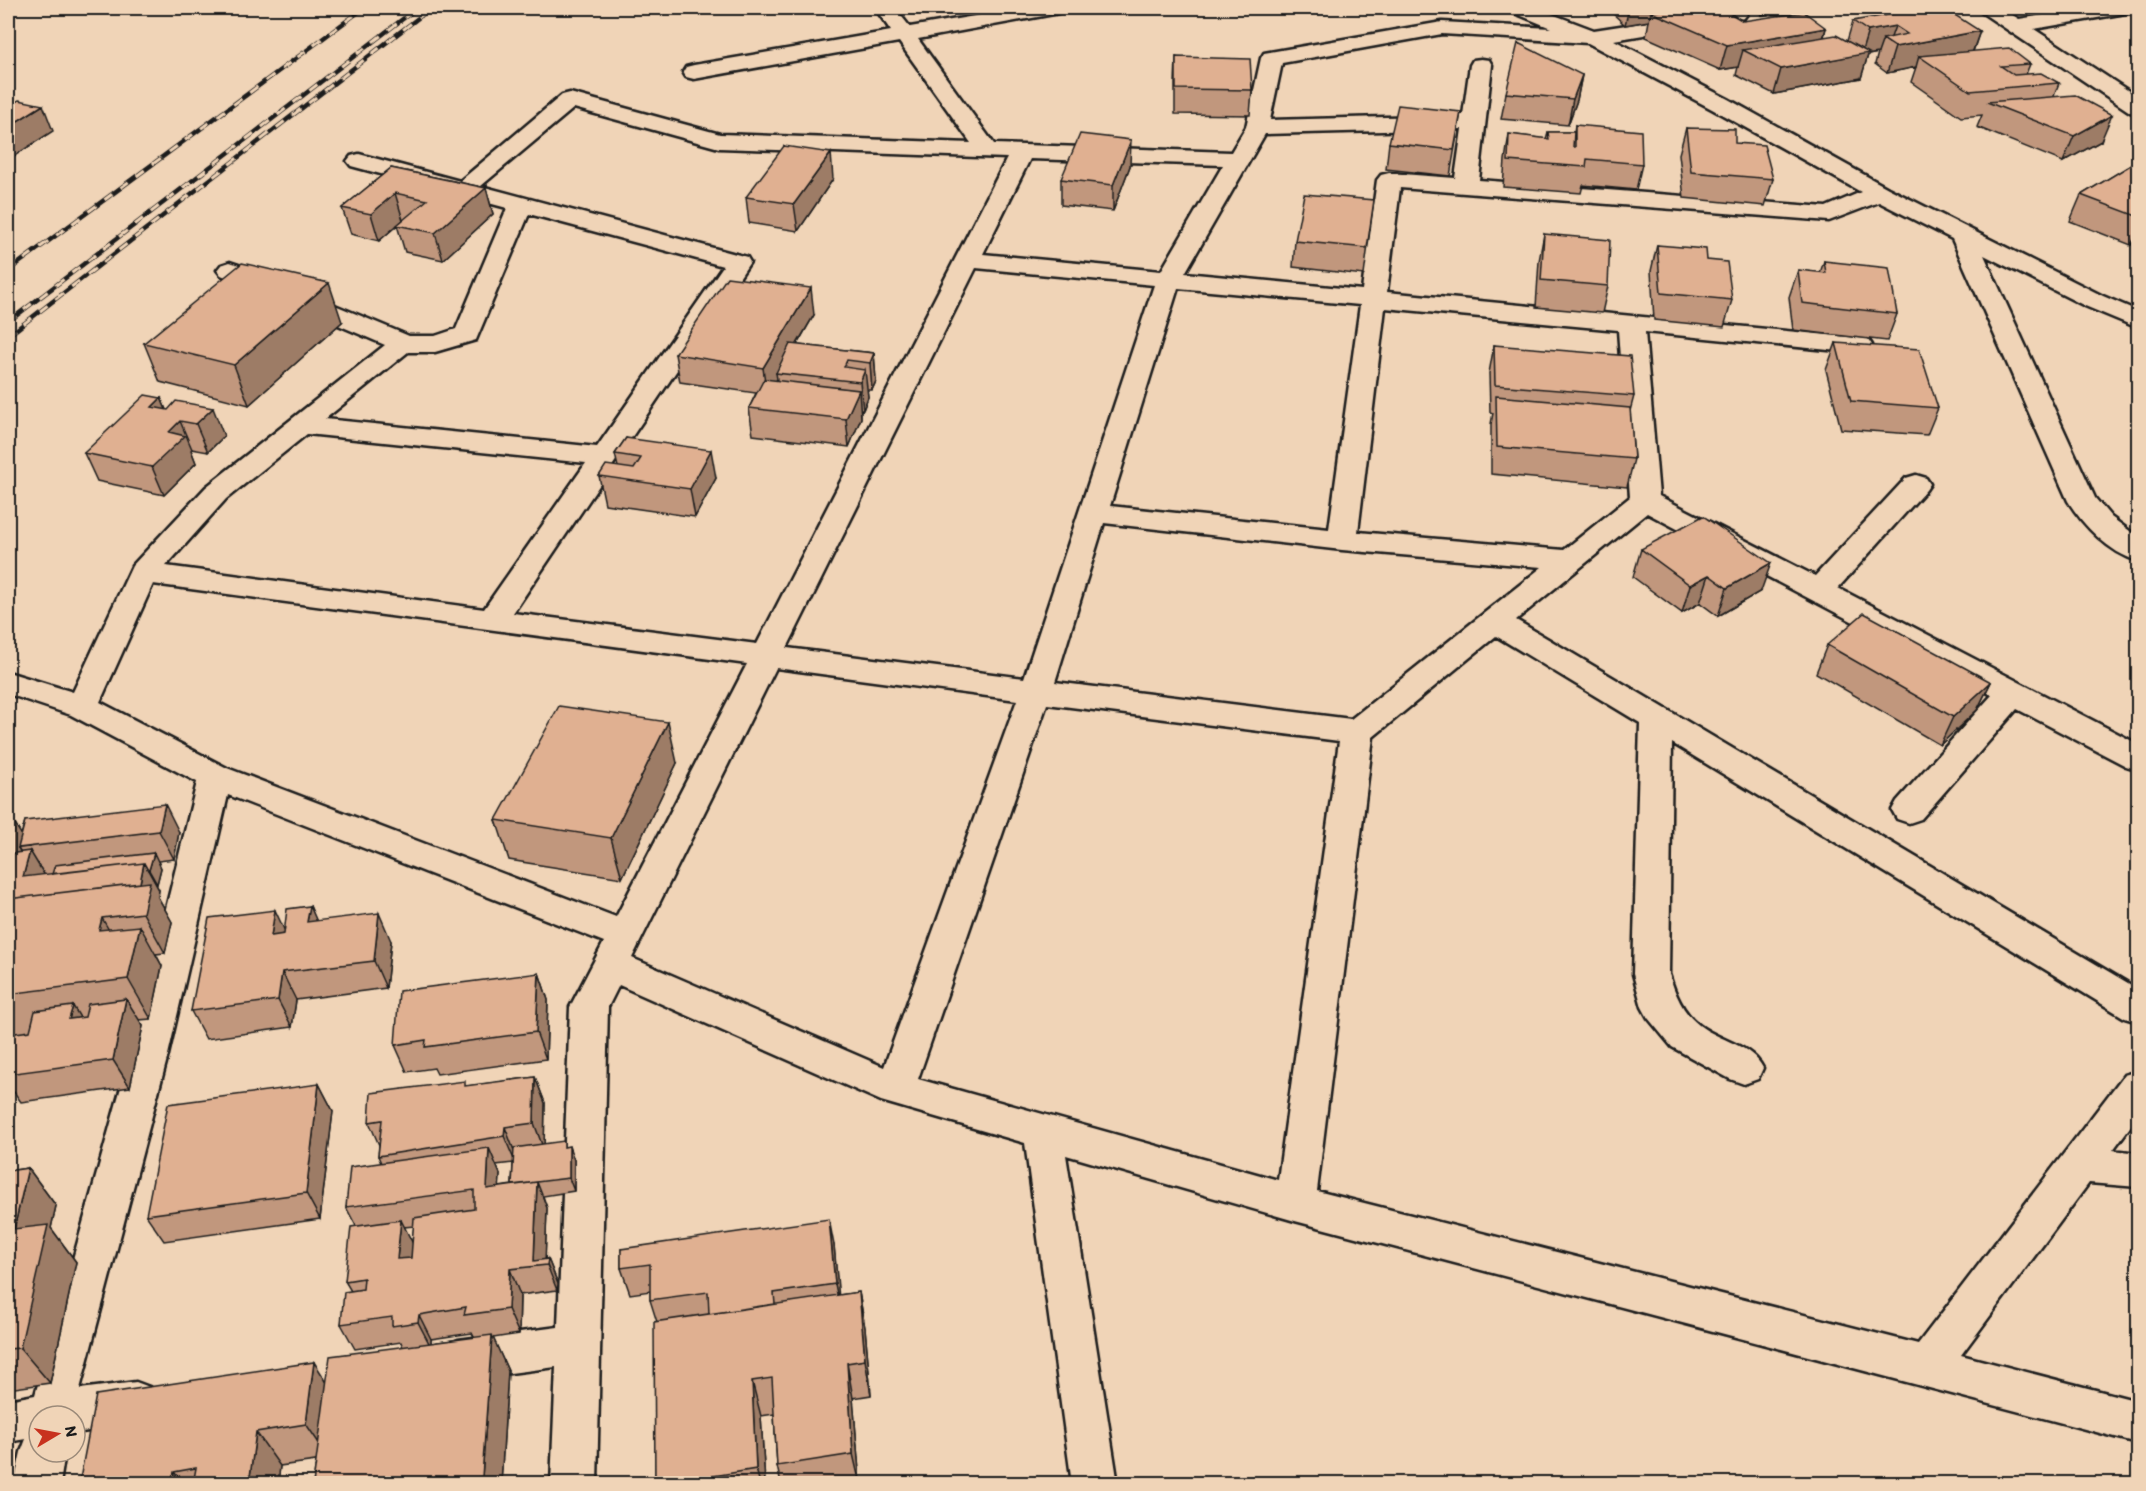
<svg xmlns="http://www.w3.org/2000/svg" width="2146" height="1491" viewBox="0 0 2146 1491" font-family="Itim,sans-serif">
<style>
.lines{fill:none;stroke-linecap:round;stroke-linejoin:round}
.street-casing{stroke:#1c1c1c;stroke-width:5}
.street{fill:#f0d4b7;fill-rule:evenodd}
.rail-casing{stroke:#1c1c1c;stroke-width:4.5}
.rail{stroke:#f0d4b7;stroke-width:3;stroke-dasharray:10;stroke-linecap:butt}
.wall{fill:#c1977d;stroke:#1c1c1c;stroke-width:1.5;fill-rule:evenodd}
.shaded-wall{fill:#9d7b66;stroke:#1c1c1c;stroke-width:1.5}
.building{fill:#e0b091;stroke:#1c1c1c;stroke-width:1.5}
</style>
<rect width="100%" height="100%" fill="#f0d4b7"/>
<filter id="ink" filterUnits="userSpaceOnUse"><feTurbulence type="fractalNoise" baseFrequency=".0167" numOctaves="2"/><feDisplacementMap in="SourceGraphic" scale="12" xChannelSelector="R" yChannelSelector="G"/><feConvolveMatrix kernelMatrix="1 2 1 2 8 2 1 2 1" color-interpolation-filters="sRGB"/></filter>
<g filter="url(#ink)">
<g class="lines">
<g class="street-casing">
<path id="street" d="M875 8H895L910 27 1022 8H1064L1061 12 1054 14 918 39 994 144 1231 152 1246 127 1261 58 1264 53 1442 22 1551 28 1512 12 1509 8H1536L1594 30 1737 8 1744 10 1747 14 1744 18 1614 40 1728 99 1888 188 2103 296 2138 311V328L2085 306 1984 255 2095 498 2111 517 2138 537V561C2109 553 2083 525 2068 501L1952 239 1879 202 1829 221 1400 188 1387 292 1868 339 1872 345 1868 351 1859 353 1645 332 1659 496 1815 576 1906 478 1916 475 1926 478 1930 484 1926 490 1838 588 2138 744V770L2126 766 2017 709 1921 819 1909 823 1897 819 1892 810 1897 801 1992 695 1647 513 1516 620 2138 989V1022L2125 1018 1672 743 1669 974C1675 993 1682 1012 1699 1025 1719 1041 1751 1044 1763 1068L1758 1079 1744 1084 1730 1079 1672 1047 1648 1018 1642 1007 1633 974 1640 723 1496 636 1373 737 1317 1191 1918 1344 2124 1075 2138 1071V1116L2113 1150 2138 1153V1187L2089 1183 1961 1355 2138 1401V1443L1295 1221 1066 1155 1118 1484H1072L1025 1143 881 1101 619 985 608 1007 597 1484H551L556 1367 458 1380 443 1374 436 1360 443 1346 458 1340 558 1327 570 1007 604 942 228 795 168 1055 80 1389 136 1382 152 1388 158 1403 152 1418 136 1424 75 1433V1416H39V1452H65L60 1484H14L21 1452 26 1439 8 1442V1400L35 1395 130 1055 197 782 71 715 8 694V672L73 692 132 566 206 487 385 345 221 275 217 270 221 265 230 262 239 265 409 336H435L456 329 507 208 351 166 347 161 351 156 359 154 460 181 562 95 570 93 720 134 971 143 899 42 694 79 686 77 683 72 686 67 694 65 891 31ZM1442 34 1588 43 1712 109 1861 192 1826 207 1479 180 1492 65 1489 60 1481 59 1473 60 1470 65 1463 115 1270 120 1282 63ZM574 108 719 148 1007 158 757 644 513 613 750 262 747 257 481 186ZM1462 129 1455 178 1389 173 1381 175 1377 180 1362 290 1185 273 1265 134ZM1030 159 1223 165 1161 271 983 254ZM529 214 723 266 597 447 325 419 408 352H435L476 340ZM976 268 1154 285 1024 678 787 648ZM1178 288 1360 305 1329 529 1110 506ZM1385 308 1618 330 1630 497 1564 550 1358 532ZM307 434 586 463 484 609 166 566 226 499ZM1104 523 1342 550 1542 567 1351 719 1055 682ZM153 584 747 664 616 917 227 768 100 702ZM776 668 1017 700 884 1067 632 958ZM1047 704 1339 741 1278 1180 918 1079Z
M1978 8H2001L2019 19 2087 8H2130L2127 12 2120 14 2034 29 2138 97V114L2130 112 1981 12Z"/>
</g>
<use href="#street" class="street"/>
<g class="rail-casing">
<path id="rail" d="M8 271 364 8
M8 322 417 8
M8 336 431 8"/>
</g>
<use href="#rail" class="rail"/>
</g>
<path class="wall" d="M1607 8H1721L1743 21 1826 28 1824 37 1847 41 1853 21 1980 31 1973 52 2030 64 2026 74 2059 83 2054 96 2101 141 2063 162 1977 127 1982 115 1961 117 1911 82 1916 67 1887 73 1875 64 1878 53 1868 55 1861 78 1774 94 1736 75 1738 67 1720 70 1646 37 1649 21 1625 25Z
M1752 8H1801L1762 15Z
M1176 57 1252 90 1250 115 1175 114V83Z
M1582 75 1577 100 1568 125 1501 119 1506 93Z
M1461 112 1450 176 1386 169 1389 143Z
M1575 125 1642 164 1636 190 1583 185 1581 193 1503 187 1505 160 1509 134 1546 139 1548 132H1574Z
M1686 128 1773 179 1765 206 1684 198 1679 154Z
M2139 160V240L2131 245 2070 221 2081 195Z
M1130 166 1113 211 1061 205V179Z
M391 168 486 188 493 214 443 260 405 252 397 225 404 220H403L379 241 351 234 342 208Z
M833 179 798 231 749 223 746 197Z
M1374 200 1364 275 1293 267 1295 241Z
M1544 234 1608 286 1602 313 1536 307 1539 261Z
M1657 245 1707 260 1732 300 1724 327 1654 320 1651 271Z
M1824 261 1897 314 1887 341 1793 330 1789 297 1798 270 1820 273Z
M814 315 797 345 874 353 876 381 872 390H867L868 397 863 410 861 409V418L849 447 753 435 749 408 756 393 680 382 675 354Z
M342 322 249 405 160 382 144 343Z
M1836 343 1938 408 1927 435 1841 429 1826 370Z
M1494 345 1634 396 1630 411 1634 459 1627 487 1491 474V424L1493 413 1490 412 1489 373Z
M161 398 166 410 224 436 208 452 192 449 191 450 196 463 164 495 97 481 84 453Z
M626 438 716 478 695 517 605 504 599 476 618 467 615 454Z
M1641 549 1761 591 1718 616 1700 603 1682 613 1633 577Z
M1827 645 1991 682 1977 710 1940 745 1816 673Z
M677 763 622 878 509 860 496 820Z
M13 821 21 835 25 821 179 832 174 859 158 861 161 868 157 884H156L159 890 158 897 172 922 165 953 156 954 162 966 151 1019 139 1020 143 1026 130 1087 21 1102 14 1092 8 1093V822Z
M310 906 316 921 391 941 386 988 296 1000 292 1027 206 1039 191 1011 284 930Z
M539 973 548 1000 546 1059 437 1074 434 1068 407 1072 395 1045Z
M535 1077 545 1103 544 1144 566 1147 574 1160V1191L543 1196 547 1208 545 1259H548L558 1284 557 1290 520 1295 519 1334 493 1338 508 1371 501 1484H313L316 1461 280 1466 278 1484H79L326 1382 403 1347 401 1342 355 1349 341 1324 351 1291 345 1281 356 1226 346 1207 381 1163 378 1156 379 1145 369 1122 467 1086ZM513 1163 512 1185 499 1187 500 1174 496 1165ZM414 1226 412 1243 404 1227ZM472 1333 474 1337 431 1343V1339Z
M319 1084 333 1111 320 1219 164 1241 146 1215Z
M28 1168 56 1206 51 1228 76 1262 50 1383 8 1389V1171Z
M834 1245 838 1295 859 1292 865 1328 871 1395 853 1398 860 1484H781L777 1466 774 1414 761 1416 765 1484H655L657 1322 650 1300V1291L630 1294 621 1268V1249Z"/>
<path class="shaded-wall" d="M1629 8H1718L1651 12 1649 21 1625 25Z
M1764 8H1801L1762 15Z
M1895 26 1889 43 1883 39 1878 53 1868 55 1861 78 1774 94 1781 69 1861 54 1868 31Z
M1826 28 1819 53 1743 50 1738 67 1720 70 1727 45Z
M1980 31 1971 56H1919L1916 67 1887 73 1895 47Z
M1582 75 1577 100 1568 125 1573 99Z
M43 105 53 131 8 160V127Z
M2112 115 2101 141 2063 162 2074 136Z
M1131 140 1130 166 1113 211V185Z
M831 153 833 179 798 231 794 204Z
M486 188 493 214 443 260 435 233Z
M395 193 403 220 379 241 371 214Z
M2139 230V240L2131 245Z
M329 283 342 322 249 405 234 365Z
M811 288 814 315 780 373H776L777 379 767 395 763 368Z
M874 353 876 381 872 390 870 363Z
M865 370 868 397 863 410 860 382Z
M859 390 861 418 849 447 846 419Z
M161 398 173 426 152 407Z
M213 408 224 436 208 452 196 424Z
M180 421 192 449 191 450 196 463 164 495 152 467 169 432Z
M711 450 716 478 695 517 690 489Z
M1771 563 1761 591 1718 616 1727 588Z
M1709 575 1700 603 1682 613 1690 585Z
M1991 682 1977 710 1940 745 1953 717Z
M668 722 677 763 622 878 611 838Z
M165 804 179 832 174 859 159 831Z
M13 821 29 847 18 848 26 863 8 860V842Z
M30 851 47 879 23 877Z
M154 853 161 868 157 884 149 870Z
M144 863 159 890 158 897 172 922 165 953 143 913 140 883Z
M310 906 322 933 307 922Z
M275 910 288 938 271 936Z
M379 913 391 941 386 988 374 961Z
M102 918 125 958 99 930Z
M140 926 162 966 151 1019 128 979Z
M282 972 296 1000 292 1027 278 1000Z
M539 973 548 1000 546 1059 536 1032Z
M126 999 143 1026 130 1087 113 1060Z
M73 1006 90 1034 69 1019Z
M535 1077 545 1103 544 1150 534 1123Z
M319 1084 333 1111 320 1219 306 1193Z
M505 1127 515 1153V1162L504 1136Z
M569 1146 574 1160V1191L569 1178Z
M489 1148 500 1174 498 1215 487 1189Z
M28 1168 56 1206 51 1228 76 1262 50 1383 20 1348 14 1229Z
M537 1182 547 1208 545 1265 534 1261Z
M829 1219 834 1245 840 1309 835 1284Z
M401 1220 414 1246 410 1285 397 1259Z
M548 1259 558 1284 557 1290 547 1265Z
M510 1269 520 1295 519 1334 508 1309Z
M859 1292 865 1328 871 1395 865 1360Z
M419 1315 431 1339V1347L418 1322Z
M492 1335 508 1371 501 1484H485L482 1477Z
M314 1362 336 1397 329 1458 306 1424Z
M847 1363 853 1398 860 1484 853 1454Z
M752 1381 761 1416 765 1484H760L756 1469Z
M256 1432 280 1466 278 1484H249Z
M174 1472 184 1484H172Z"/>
<path class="building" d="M1677 8H1721L1743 21 1804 12 1826 28 1727 45 1651 12Z
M1927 8H1944L1980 31 1895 47 1883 39 1907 34 1895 26 1868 31 1853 21Z
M1836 35 1869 53 1781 69 1743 50Z
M1518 43 1582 75 1573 99 1506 93Z
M2009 48 2030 64 2001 66 2014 75 2041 73 2059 83 1970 91 1919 56Z
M1176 57 1250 59 1252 90 1176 89Z
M2075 95 2112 115 2074 136 1987 102Z
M19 100 43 105 8 127V106Z
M1398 105 1461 112 1454 150 1389 143Z
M1575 125 1641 131 1642 164 1587 159 1586 167 1508 161 1509 134 1549 139 1548 132H1574L1573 147H1575Z
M1686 128 1735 129V143L1764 145 1773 179 1691 172Z
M1080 134 1131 140 1113 185 1061 179Z
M784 146 831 153 794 204 746 197Z
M2139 160V217L2081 195Z
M391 168 486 188 435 233 397 225 427 200 395 193 371 214 342 208Z
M1304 194 1374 200 1367 248 1295 241Z
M1544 234 1610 240 1608 286 1541 280Z
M1657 245 1706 249 1707 260 1727 262 1732 300 1661 293Z
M1824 261 1889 268 1897 314 1802 303 1798 270 1826 273Z
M242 263 329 283 234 365 144 343Z
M727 277 811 288 763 368 675 354Z
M1836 343 1919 349 1938 408 1851 401Z
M790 344 874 353 870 363 847 360 844 367 865 370 860 382 776 373Z
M1494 345 1630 356 1634 396 1495 385Z
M764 379 859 390 846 419 749 408Z
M145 395 161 398 152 407 168 410 176 401 213 408 196 424 180 421 169 432 185 436 152 467 84 453Z
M1496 396 1630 408 1634 459 1497 447Z
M626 438 711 450 690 489 599 476 606 465 634 469 641 458 615 454Z
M1703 516 1771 563 1727 588 1709 575 1690 585 1641 549Z
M1864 613 1991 682 1953 717 1827 645Z
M559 706 668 722 611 838 496 820Z
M165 804 159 831 18 848 25 821Z
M13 821 8 842V822Z
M30 851 23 877 144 863 140 883 8 899V854Z
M154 853 149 870H148L144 863 52 874 55 865Z
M150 882 143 913 102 918 99 930 140 926 128 979 8 994V899Z
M310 906 307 922 379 913 374 961 282 972 278 1000 191 1011 209 918 275 910 271 936 284 934 287 909Z
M539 973 536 1032 425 1047 426 1040 395 1045 399 991Z
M126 999 113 1060 8 1074V1034L30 1031 35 1011 73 1006 69 1019 85 1017 88 1004Z
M535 1077 534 1123 505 1127 504 1136 378 1156 382 1120 369 1122 371 1093 465 1081V1086Z
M319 1084 306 1193 146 1215 168 1104Z
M564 1141V1147L569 1146V1178L512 1185 514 1148Z
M489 1148 487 1189 537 1182 534 1261 548 1259 547 1265 510 1269 508 1309 464 1315 466 1307 419 1315 418 1322 392 1326V1317L341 1324 344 1292 363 1289 364 1278 345 1281 351 1227 401 1220 397 1259 411 1258 414 1218 474 1209V1190L346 1207 350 1167Z
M28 1168 14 1229 48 1225 20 1348 8 1349V1171Z
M829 1219 835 1284 774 1293 775 1304 709 1314 708 1292 650 1300V1264L621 1268V1249Z
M859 1292 865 1360 847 1363 853 1454 777 1466 772 1378 752 1381 756 1469 665 1484H655L654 1322Z
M492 1335 482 1477 434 1484H313L330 1356Z
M314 1362 306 1424 256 1432 249 1484H193L196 1468 174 1472 172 1484H79L96 1395Z"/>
</g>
<rect width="2146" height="1491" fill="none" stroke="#f0d4b7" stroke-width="30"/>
<rect x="15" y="15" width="2116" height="1461" fill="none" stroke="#1c1c1c" stroke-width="2" filter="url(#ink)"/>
<g transform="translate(57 1434) rotate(80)"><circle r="28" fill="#f0d4b7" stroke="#9b8a79" stroke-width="1.5"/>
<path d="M0-4.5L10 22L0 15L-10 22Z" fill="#c8321e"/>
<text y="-9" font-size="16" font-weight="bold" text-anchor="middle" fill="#1c1c1c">N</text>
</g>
</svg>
